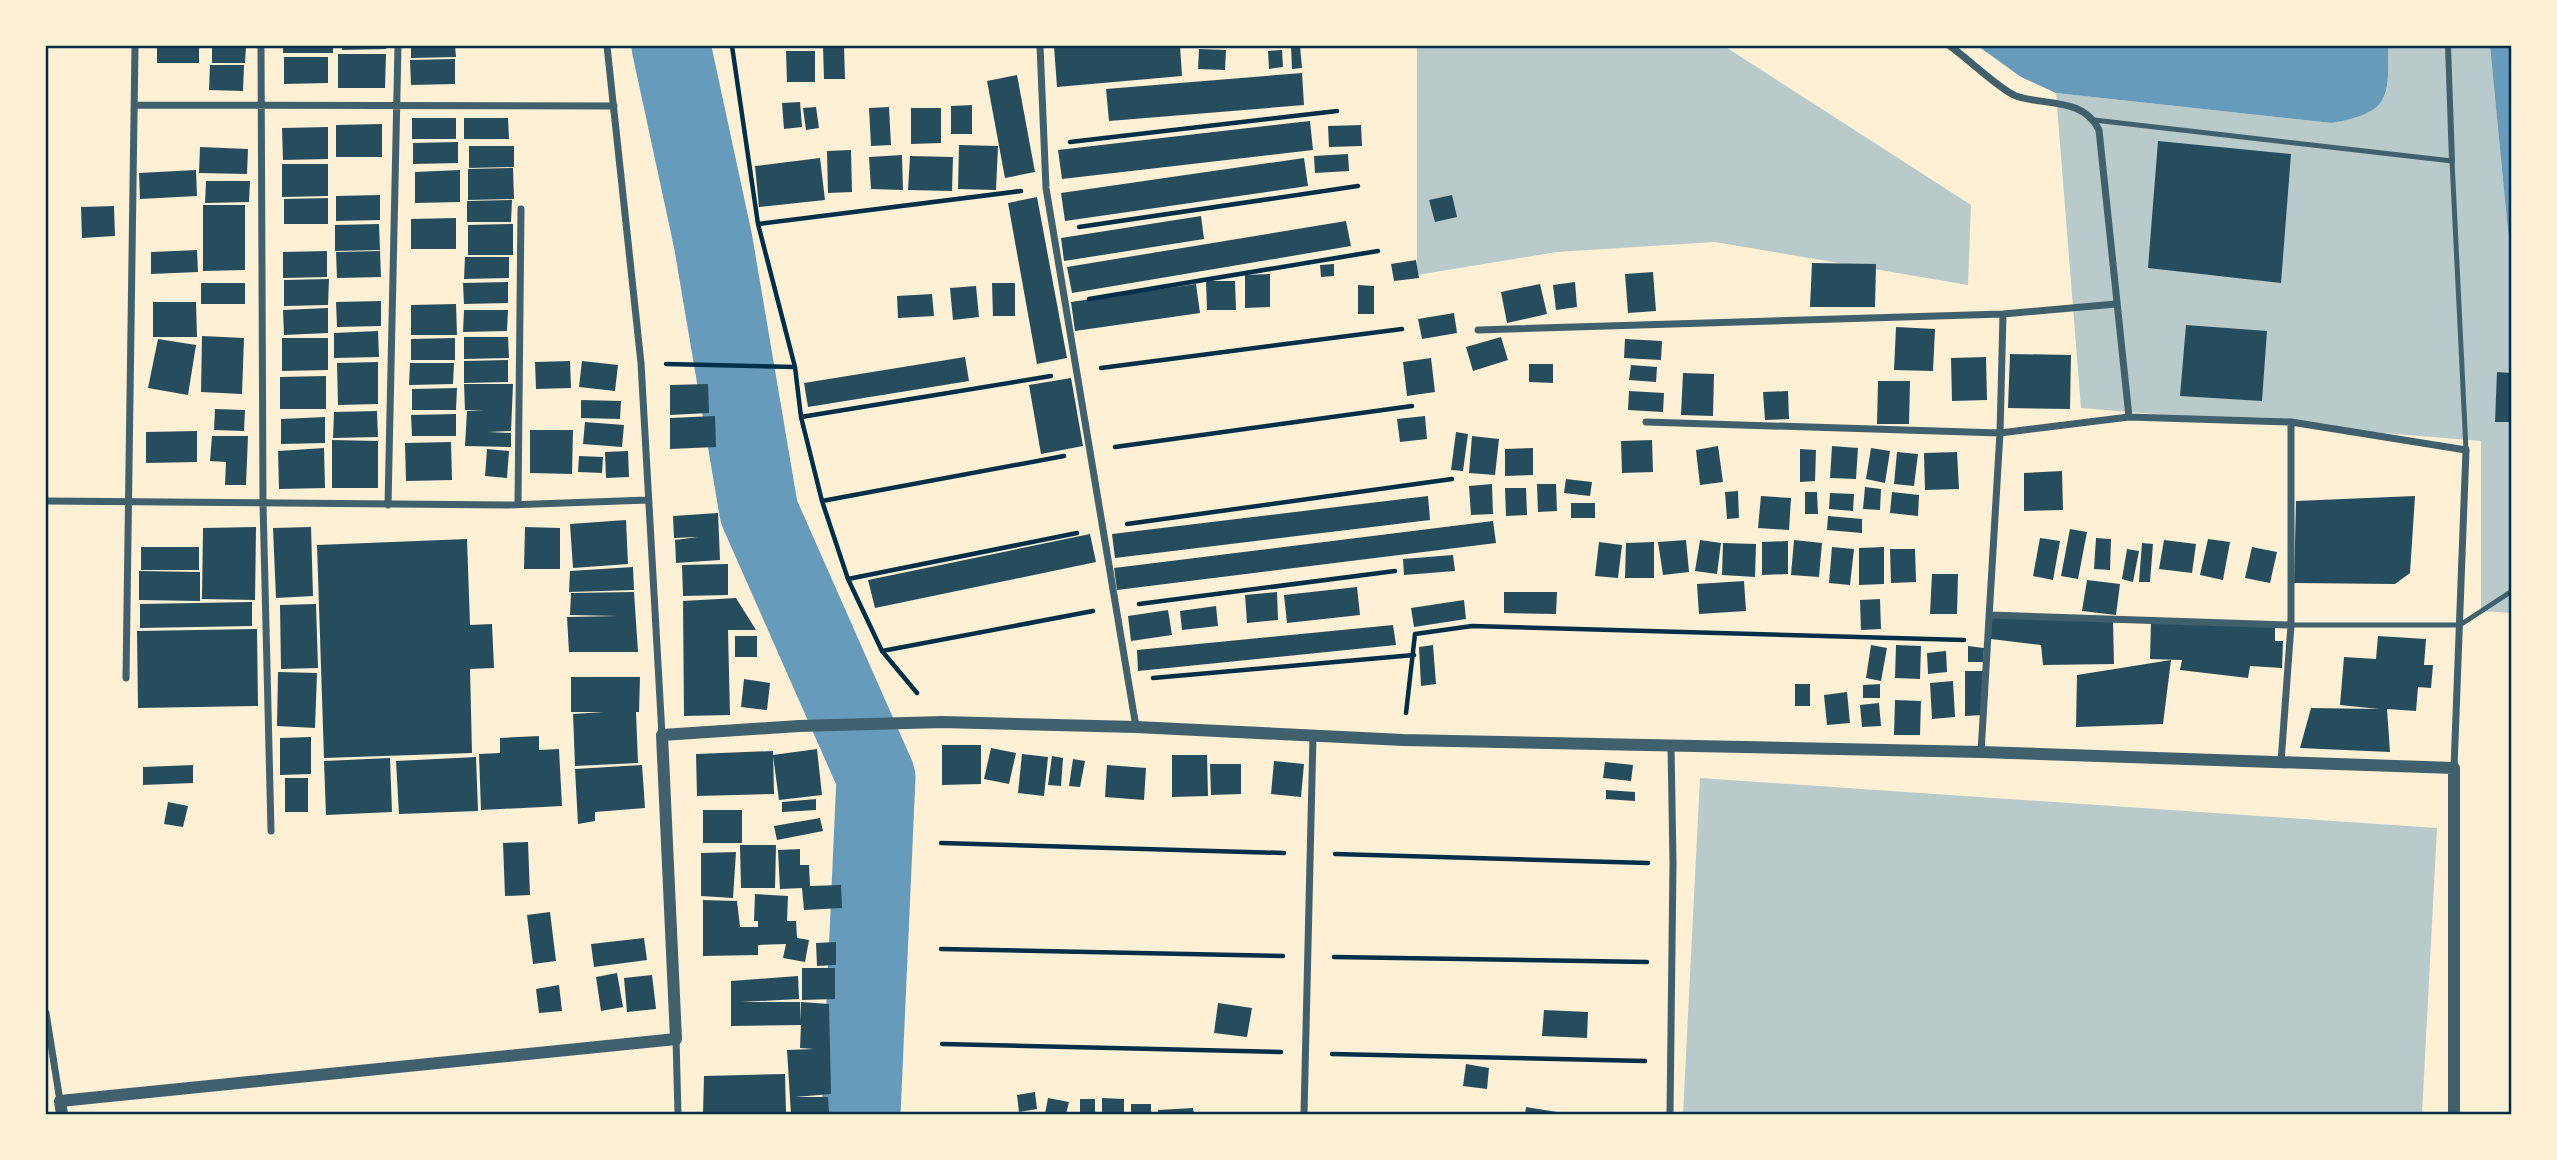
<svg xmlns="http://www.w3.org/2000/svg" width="2557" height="1160" viewBox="0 0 2557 1160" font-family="Quicksand,sans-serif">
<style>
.green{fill:#b9caca}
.water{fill:#669bbc}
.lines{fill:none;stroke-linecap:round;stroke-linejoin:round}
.river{stroke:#669bbc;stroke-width:79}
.building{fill:#264d5e}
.path{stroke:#003049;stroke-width:4.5}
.service{stroke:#3f606c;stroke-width:5}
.pedestrian{stroke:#3f606c;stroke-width:6}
.minor{stroke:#3f606c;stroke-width:7}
.tertiary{stroke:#3f606c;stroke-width:12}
.neatline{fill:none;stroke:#003049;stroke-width:2.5}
</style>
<rect width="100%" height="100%" fill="#fdf0d5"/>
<path class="green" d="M1417 46H1724L1971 205 1968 285 1715 242 1557 252 1417 275Z
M2388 46H2490L2508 231 2512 239 2511 613 2481 611V441L2081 408 2056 93 2332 123C2390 105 2389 106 2388 46Z
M1700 778 2437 828 2422 1114H1683Z"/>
<path class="water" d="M1978 46H2388C2389 99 2390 112 2332 123L2056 93 2021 77Z
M2490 46H2511V239L2508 231Z"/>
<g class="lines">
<path class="river" d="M671 46 713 241 759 512 876 777 861 1114"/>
</g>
<path class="building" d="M157 46H199V63H157Z
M212 46H246L245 63H212Z
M283 46H333V53H283Z
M342 46H386V49L342 50Z
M411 46H455L456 57 411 58Z
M823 46H844L845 79H824Z
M1054 46H1180L1182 76 1057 87Z
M1291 46H1300L1302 68 1292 69Z
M1199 49 1226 50 1225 70 1198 69Z
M1282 50 1283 67 1269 69 1268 51Z
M786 51H815V82H787Z
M338 54H386L385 88H338Z
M284 57H328V83L284 84Z
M455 59V84L411 85 410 60Z
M210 65H244L243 91 209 90Z
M1302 73 1304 105 1109 121 1106 89Z
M1017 75 1035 172 1005 178 987 81Z
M800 102 802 127 784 129 782 103Z
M972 105V134H951V106Z
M816 107 819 128 806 130 803 108Z
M889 107 891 145 871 146 869 108Z
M911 108H941V143L911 144Z
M412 118H456V139H412Z
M464 118H508L509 139H464Z
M1310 121 1313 150 1062 179 1058 150Z
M382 124V157H336V125Z
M1361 125 1362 146 1329 147 1328 126Z
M328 127V159L283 160 282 128Z
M2158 141 2291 154 2281 283 2148 268Z
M458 142V163L413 164V143Z
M959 145 998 146 996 190 958 189Z
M469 146H514V167L469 168Z
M200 147 248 149 247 174 199 173Z
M851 150 852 192 828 193 827 151Z
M1348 154 1349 171 1315 173 1314 156Z
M902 155 903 190 871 189 869 157Z
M910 156 953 157 952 191 908 190Z
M820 158 825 200 759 207 755 166Z
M1304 158 1308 186 1065 221 1061 193Z
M282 164H328V196L282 197Z
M513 168 514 199 468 200V169Z
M196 170 197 196 140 199 139 173Z
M460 170V202L415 203V172Z
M206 181H250L249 202 205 203Z
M380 195V220L336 221V196Z
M1452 195 1457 217 1435 222 1429 200Z
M1037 197 1067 358 1037 364 1008 203Z
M328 198V224H284V199Z
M512 200 511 222H467V201Z
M203 205H245V270L203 271Z
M114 206 115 236 82 238 81 207Z
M1201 216 1204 239 1064 261 1061 238Z
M456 218V249H411V219Z
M1346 221 1351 246 1072 293 1067 267Z
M379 224 380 250 335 251V225Z
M513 224V255H468V225Z
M197 250 198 272 151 274V252Z
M327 251V277L283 278V252Z
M380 251 381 277 337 278 336 252Z
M465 257H509V278L464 279Z
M1416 260 1419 278 1394 281 1391 264Z
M1812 263 1876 264 1875 307H1810Z
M1334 264V276L1321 277 1320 265Z
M1653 272 1656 311 1628 313 1625 274Z
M1270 274V307L1245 308V275Z
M329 279 328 305 284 306V280Z
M1206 281H1235L1236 310H1207Z
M508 282V303L464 304 463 283Z
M1575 282 1577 307 1556 310 1553 285Z
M201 283H245V304H201Z
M992 283H1015V316H993Z
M1196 284 1200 313 1075 331 1071 302Z
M1540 284 1547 314 1507 323 1501 292Z
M1358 285 1374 286V314H1358Z
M976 286 979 317 953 320 950 288Z
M932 294 934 316 898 318 897 296Z
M381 301V326L337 327 336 302Z
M153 302H196L197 337H153Z
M456 304 457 335H411V305Z
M328 308V333L284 335 283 310Z
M464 310H508L507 331 463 332Z
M1454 313 1457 333 1422 339 1418 319Z
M2186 325 2267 331 2262 401 2180 396Z
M1896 327 1935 329 1933 371 1894 370Z
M378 331 379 357 334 358V333Z
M202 336 244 338 242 394 201 392Z
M464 337H508L509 358 464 359Z
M1501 337 1508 360 1473 371 1466 347Z
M282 338H328V370L282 371Z
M455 338V360H411V339Z
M158 339 196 345 188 395 148 388Z
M1625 339 1662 341 1661 360 1624 358Z
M2010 354 2071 355 2070 409 2008 408Z
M965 357 969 381 808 407 804 383Z
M1986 357 1987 400 1952 401 1951 358Z
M1431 358 1435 392 1407 396 1403 362Z
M508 360V382L464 383V361Z
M570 361 571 388 536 389 535 362Z
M582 361 618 365 615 391 579 387Z
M378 362V404L338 405 337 363Z
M410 363H454L453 384 409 385Z
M1529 364H1553V383L1529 382Z
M1631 365 1657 367 1656 382 1629 380Z
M2497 372 2511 373V422H2495Z
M1683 373 1714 374 1713 416 1681 415Z
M326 376V409H280V377Z
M1071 378 1083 446 1041 454 1029 385Z
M1878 381H1910L1909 424H1877Z
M464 384H513L511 431 488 432 511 433V447L465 446 467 411 484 410H465Z
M708 384 709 413 670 415V385Z
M457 388 456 410H412V389Z
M1629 391 1664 393 1663 412 1628 410Z
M1788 391 1789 419 1765 420 1763 392Z
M581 400 621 401 620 419 581 418Z
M215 409 245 410 244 431 214 430Z
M377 411 378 437 333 438 334 412Z
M456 414V436H412L411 415Z
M715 416 716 447 670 449V418Z
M1425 416 1427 439 1400 442 1397 419Z
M325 417V443L281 444V419Z
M585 422 624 425 622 447 583 444Z
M530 430H573L572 474 530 473Z
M197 431V462L146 463V432Z
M1456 432 1468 434 1463 471 1451 470Z
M212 436H248L246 485H225L226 462 210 461Z
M1472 436 1499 439 1495 475 1469 473Z
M332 440 378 441V488H332Z
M1652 440 1653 472 1622 473 1621 441Z
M451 442 452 480 406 481 405 443Z
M1718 446 1723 482 1700 485 1696 450Z
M1832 446 1858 448 1856 479 1830 478Z
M324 448 325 488 279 489 278 451Z
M1533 448V475L1505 476V449Z
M1871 448 1890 451 1885 483 1866 479Z
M487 449 509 451 507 478 485 476Z
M1800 449 1816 450 1815 481 1800 482Z
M628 451 629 477 606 478 605 452Z
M1897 452 1918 454 1914 486 1894 484Z
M1957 452 1959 489 1925 490 1924 453Z
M579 456 603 457 602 473 578 472Z
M2062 471 2063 510 2024 511V473Z
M1566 479 1592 482 1590 496 1564 493Z
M1492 484 1493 514 1471 515 1469 486Z
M1537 484H1556L1557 511 1538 512Z
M1865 487 1881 489 1880 510 1863 509Z
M1505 488H1526L1527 515 1506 516Z
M1738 491 1739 518 1727 519 1725 492Z
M1805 492H1817L1818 514H1805Z
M1892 492 1919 495 1918 516 1890 513Z
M1830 493 1854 494 1853 511 1829 509Z
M1428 496 1430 520 1115 558 1112 534Z
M1761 496 1791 498 1789 530 1758 528Z
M2415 496 2410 573 2395 584 2294 583 2296 501Z
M1571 503H1595V518H1571Z
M718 513 720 560 676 563 675 540 698 537 674 538 673 516Z
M1828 516 1862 519V533L1827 530Z
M626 520 628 564 573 568 570 524Z
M1493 521 1496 543 1117 590 1114 568Z
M256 527 255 600 202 599 203 528Z
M311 527 313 596 276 598 273 528Z
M525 527 560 528V569H524Z
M2070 529 2087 532 2078 579 2061 576Z
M1090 534 1096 562 875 608 868 580Z
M2040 538 2060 541 2053 580 2033 576Z
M2096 538 2111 539 2110 570 2094 569Z
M467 539 470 625 492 624 494 668 470 669 472 753 324 758 317 545Z
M2208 539 2230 542 2223 580 2200 575Z
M1686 540 1689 572 1663 575 1658 542Z
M1700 540 1721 543 1717 574 1695 571Z
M1794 540 1822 543 1819 577 1791 575Z
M2164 540 2196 544 2192 573 2159 569Z
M1788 541V574L1762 575V542Z
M1599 542 1622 545 1618 578 1595 576Z
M1654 542V578H1625L1626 543Z
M1723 543 1756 544 1755 577 1722 575Z
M2142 543 2153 544 2150 582H2139Z
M141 547H199V570H141Z
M1832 547 1854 549 1850 585 1829 583Z
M1884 547V584L1859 585V548Z
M2252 547 2277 552 2270 583 2245 578Z
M1890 549H1915L1916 582 1891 583Z
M2127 549 2139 551 2133 582 2122 579Z
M1453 555 1455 571 1404 575 1403 559Z
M728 564V595L683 596 682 565Z
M633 567 634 590 569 592 570 571Z
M139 571 200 572V601L139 600Z
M1932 574H1958L1957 614H1930Z
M2087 580 2120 584 2116 615 2082 611Z
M1744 581 1746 611 1699 614 1697 584Z
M1357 587 1360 615 1287 623 1284 595Z
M634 592 638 652H569L567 617 618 616 570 615 571 593Z
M1277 592 1278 620 1247 623 1245 595Z
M1504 592H1557L1556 614 1504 613Z
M736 598 756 630H728L730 715 684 716 683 601Z
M1880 599 1881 629 1861 630 1860 600Z
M1464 600 1466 619 1414 627 1411 608Z
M252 602V626L140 628V604Z
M316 604 318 668 281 669 280 605Z
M1216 606 1218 626 1182 630 1180 611Z
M1168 610 1172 635 1131 641 1128 616Z
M1991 617 2113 621 2114 664 2043 665 2041 645 1991 639Z
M2151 622 2275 626V641H2283L2282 668 2250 666 2248 678 2180 670 2182 660 2150 659Z
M1393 625 1396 645 1138 671 1137 650Z
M257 629 258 706 138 708 137 631Z
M735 636H757V657H735Z
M2378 636 2426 639 2424 665H2433L2431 688 2418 687 2416 711 2387 709 2390 752 2300 748 2311 708 2379 709 2340 705 2344 657 2376 659Z
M1433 645 1436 684 1421 686 1419 647Z
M1871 645 1887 648 1881 681 1866 678Z
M1896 645 1921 646 1920 679 1895 678Z
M1968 646 1984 648 1983 662H1968Z
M1946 651 1947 672 1928 674 1927 653Z
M2171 660 2163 724 2076 727 2077 675Z
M1965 671H1983V715L1965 716Z
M278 672 317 673 315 728 277 726Z
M571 677H640L639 712H636L638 763 575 766 573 714 604 712H571Z
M744 679 770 683 767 710 741 707Z
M1953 681 1955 717 1932 719 1930 683Z
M1795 684H1810V706H1795Z
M1880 684V698H1863V685Z
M1847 692 1850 723 1827 725 1824 695Z
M1895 700 1921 701 1920 735H1894Z
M1879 703 1881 726 1862 727 1860 705Z
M539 736V750L559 749 562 806 481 810 479 754 500 753V738Z
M311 737V774L280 775V738Z
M942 745H981V784L942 785Z
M991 748 1016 753 1009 784 984 779Z
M817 749 822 795 779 800 773 755Z
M773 751 774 794 697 796 696 754Z
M1022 754 1048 757 1044 796 1018 793Z
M1172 755H1207L1208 796 1172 797Z
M1052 756 1063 758 1061 786 1048 785Z
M476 757 478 811 399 814 396 761Z
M390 758 392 812 326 815 324 761Z
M1073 759 1085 761 1080 787 1069 786Z
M1274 761 1304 764 1301 797 1271 794Z
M1605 762 1633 765 1631 781 1603 778Z
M1210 764H1241V794L1211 795Z
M193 765V783L143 785V767Z
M642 765 645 808 595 812V821L578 824 575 769Z
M1107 765 1146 768 1144 800 1105 797Z
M285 778H308V812H285Z
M1606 790 1635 792V801L1606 799Z
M816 799V810L782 812V802Z
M168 802 188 806 183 827 164 824Z
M703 810H742V843H703Z
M820 818 823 831 777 840 774 826Z
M528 842 530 895 505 896 503 843Z
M740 845H776L775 888H741Z
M800 849V865H809L810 886 841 885 842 908 804 910 802 888 780 889 778 850Z
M736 852 733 898 701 896V853Z
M755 894 788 896 787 921H796L797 938 809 940 805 962 783 958 786 944 758 945V955L703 956V900L737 901 740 927H758V921H754Z
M550 912 556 961 533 964 527 915Z
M644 938 647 960 594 967 591 944Z
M836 942V965L817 966 816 943Z
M802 968H835V999L802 1000Z
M617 973 623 1007 601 1011 596 977Z
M652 975 656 1009 627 1012 624 978Z
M798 976 799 999 741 1002H800V1022L801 1002 829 1004 831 1094 795 1097H828L829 1114H791L787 1050 814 1049 800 1048 801 1025 731 1026V981Z
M559 985 562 1011 539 1013 536 989Z
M1218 1003 1252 1008 1247 1037 1214 1033Z
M1544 1010 1588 1012 1587 1038 1542 1036Z
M1466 1064 1489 1068 1487 1089 1463 1086Z
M785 1074 786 1112 703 1113 704 1076Z
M1035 1092 1037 1109 1019 1112 1017 1095Z
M1048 1098 1069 1102 1066 1114H1045Z
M1102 1098 1124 1099V1114H1102Z
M1080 1099H1095V1114H1080Z
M1131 1104H1151V1114H1131Z
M1526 1107 1557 1112V1114H1525Z
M1193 1108 1194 1114H1158V1110Z"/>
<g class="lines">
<path class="path" d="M732 46 758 224 795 367 801 417 822 501 848 579 882 651 917 693
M1070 142 1337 111
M758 224 1021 191
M1079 227 1358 186
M1089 299 1378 251
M666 364 795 367
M1101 368 1402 329
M801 417 1051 376
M1115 447 1412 406
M822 501 1064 456
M1127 524 1452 479
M848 579 1077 533
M1139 604 1395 571
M882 651 1093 611
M1153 678 1414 655
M1406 713 1415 634 1472 626 1964 640
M941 843 1284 853
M1335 854 1648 863
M941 949 1283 956
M1334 957 1647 962
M942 1044 1281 1052
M1332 1054 1645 1061"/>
<path class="service" d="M2094 120 2452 161 2466 450
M2291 625H2460L2512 591"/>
<path class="pedestrian" d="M2448 46 2452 161"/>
<path class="minor" d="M261 46 263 503 271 831
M607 46 641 363 662 735
M1040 46 1046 188 1136 727
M1950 46C1966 57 2000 90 2016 96 2045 106 2083 97 2099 130L2129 417
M135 105 614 106
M2003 314 2000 433 2129 417 2291 422 2466 450 2454 768
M1478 330 2003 314 2116 304
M1646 422 2000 433 1981 752
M46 501 508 505 648 500
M518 504 521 209
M388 505 398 46
M1990 615 2291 625
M126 678 135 46
M2281 762 2291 625V422
M46 1013 60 1101
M676 1039 678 1114
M1304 1114 1313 736
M1670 1114 1673 863 1671 745"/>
<path class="tertiary" d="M62 1114 60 1101 676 1039 662 735 799 726 942 722 1136 727 1403 740 1981 752 2454 768V1114"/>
</g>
<rect width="2557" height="1160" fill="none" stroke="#fdf0d5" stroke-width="94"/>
<rect x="47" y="47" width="2463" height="1066" class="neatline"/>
</svg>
